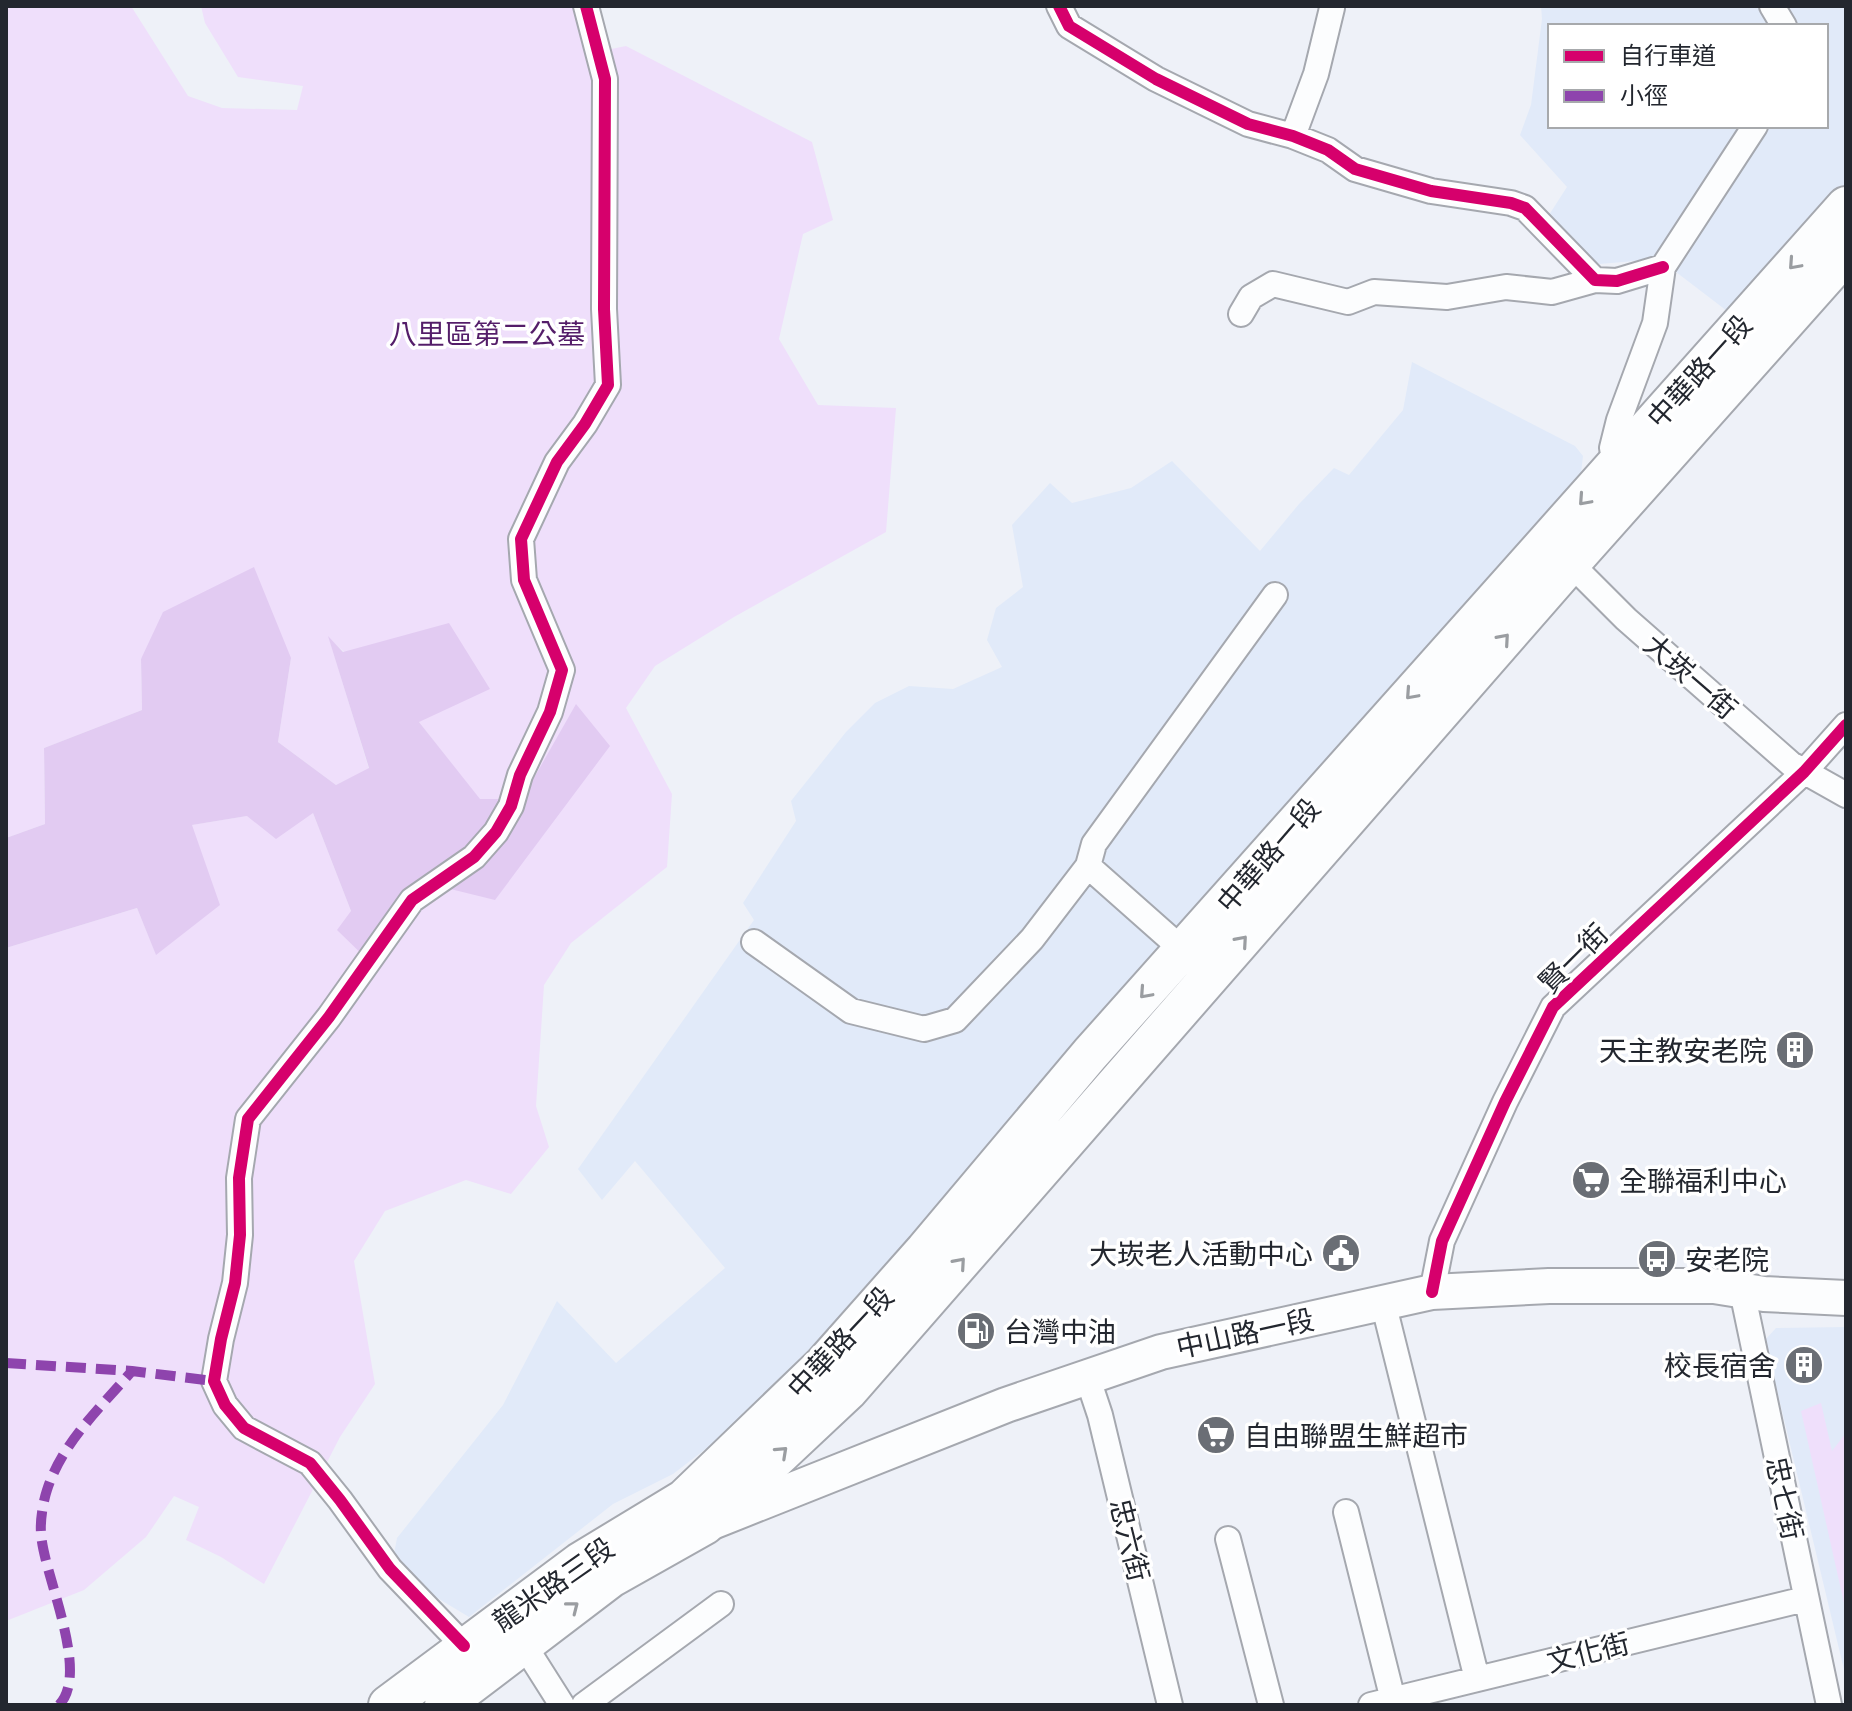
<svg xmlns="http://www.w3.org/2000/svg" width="1852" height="1711" viewBox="0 0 1852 1711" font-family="'Titillium Web','Noto Sans TC',sans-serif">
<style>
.built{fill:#e1eaf9;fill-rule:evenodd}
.green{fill:#efdffb}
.forest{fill:#e2cbf2}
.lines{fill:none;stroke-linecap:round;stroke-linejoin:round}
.street-casing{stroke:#a5a8af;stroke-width:28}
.secondary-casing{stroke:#a5a8af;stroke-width:38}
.primary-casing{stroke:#a5a8af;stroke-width:42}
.street{stroke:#fcfdfe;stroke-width:24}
.secondary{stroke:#fcfdfe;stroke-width:34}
.primary{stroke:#fcfdfe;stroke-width:38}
.quiet{stroke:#8e44ad;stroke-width:10;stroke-dasharray:20 10;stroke-linecap:butt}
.cycleway-casing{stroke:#fff;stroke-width:17}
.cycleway{stroke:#d6006c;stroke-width:12}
.oneway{stroke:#9a9da1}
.labels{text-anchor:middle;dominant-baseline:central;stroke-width:7;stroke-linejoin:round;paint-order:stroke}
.park-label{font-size:28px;fill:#541d69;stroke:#fff}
.street-label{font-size:28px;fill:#23272f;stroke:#fff}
.poi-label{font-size:28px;fill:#23272f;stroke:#fff;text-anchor:start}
</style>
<rect width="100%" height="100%" fill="#eef1f8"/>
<path class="built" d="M1541 6H1846V184L1731 314 1659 259 1599 264 1547 218 1567 187 1520 135 1531 105 1542 19ZM1550 26H1826V126H1550Z
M1412 362 1575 446 1583 456 1581 473 759 1408 673 1474 613 1504 469 1617 391 1570 397 1538 503 1405 557 1301 616 1363 725 1268 635 1161 602 1200 578 1169 754 920 743 903 796 821 791 801 846 732 875 703 909 686 953 689 1002 667 987 640 996 608 1023 587 1012 525 1050 483 1072 503 1131 488 1172 461 1260 551 1299 504 1334 468 1349 475 1403 410Z
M1846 1327V1678L1765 1340 1776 1328Z"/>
<path class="green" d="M6 6H131L188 96 222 108 297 110 303 86 238 77 205 23 201 6H577L592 53 626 46 812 142 833 220 803 234 779 339 818 405 896 408 886 532 734 617 655 666 626 708 672 794 667 867 571 943 544 985 536 1106 549 1147 511 1194 466 1180 385 1211 354 1261 375 1384 340 1437 264 1584 221 1557 186 1540 199 1507 174 1496 146 1537 84 1590 6 1621V948L137 908 156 954 191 825 247 816 313 813 351 911 426 882 521 799H479L419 722 329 638 369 769 336 785 278 742 291 658H141L142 710 44 748 45 824 6 838Z
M1821 1403 1832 1451 1846 1433V1612L1801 1411Z"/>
<path class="forest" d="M254 567 291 658 278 742 336 785 369 768 328 636 343 652 449 623 490 689 419 722 480 799H522L576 704 610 746 495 900 426 883 372 964 337 930 351 911 313 813 276 839 247 816 192 825 220 905 156 955 137 908 6 948V838L45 824 44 748 142 710 141 659 163 612Z"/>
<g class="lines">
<g class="street-casing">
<path id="street" d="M1059 6 1069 26 1156 79 1248 124 1293 136 1328 150 1355 169 1431 191 1511 203 1525 208 1595 280 1617 281 1663 267
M1772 6 1784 26
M1293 136 1316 74 1332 8
M1241 314 1251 297 1273 284 1348 302 1374 292 1447 297 1506 287 1552 292 1595 280
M1623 465 1612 448 1619 420 1655 323 1663 267 1755 126
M1562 555 1626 619 1791 764 1846 795
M754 942 851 1011 924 1029 955 1020 1032 939 1088 866
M1184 951 1088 866 1094 844 1275 595
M1742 1291 1829 1705
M1432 1292 1442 1241 1505 1102 1553 1007 1804 772 1846 725
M1383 1302 1477 1679
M1087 1376 1100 1415 1170 1705
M1346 1512 1393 1700
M1228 1539 1271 1705
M524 1645 562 1705
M464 1646 390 1569 340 1500 310 1463 244 1428 225 1405 214 1381 221 1339 235 1283 240 1235 239 1178 248 1119 329 1017 412 900 474 857 496 832 511 806 520 775 550 712 562 670 524 580 521 539 557 462 585 424 608 385 604 309 605 79 586 6
M584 1705 721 1604
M1371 1705 1805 1599"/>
</g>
<g class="secondary-casing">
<path id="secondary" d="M712 1522 1006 1405 1161 1352 1432 1292 1549 1286H1714L1764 1294 1846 1298"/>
</g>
<g class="primary-casing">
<path id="primary" d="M388 1705 580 1562 684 1499 824 1364 925 1250 1090 1054 1846 206
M444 1705 611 1578 705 1525 848 1391 1570 564 1846 254"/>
</g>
<use href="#street" class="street"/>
<use href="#secondary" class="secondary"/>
<use href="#primary" class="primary"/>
<path class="quiet" d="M6 1363 132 1371 214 1381
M59 1705C91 1672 43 1574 41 1533 40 1521 43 1502 47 1490 62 1443 100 1408 132 1371"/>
<g class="cycleway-casing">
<path id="cycleway" d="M1059 6 1069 26 1156 79 1248 124 1293 136 1328 150 1355 169 1431 191 1511 203 1525 208 1595 280 1617 281 1663 267
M1432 1292 1442 1241 1505 1102 1553 1007 1804 772 1846 725
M464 1646 390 1569 340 1500 310 1463 244 1428 225 1405 214 1381 221 1339 235 1283 240 1235 239 1178 248 1119 329 1017 412 900 474 857 496 832 511 806 520 775 550 712 562 670 524 580 521 539 557 462 585 424 608 385 604 309 605 79 586 6"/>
</g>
<use href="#cycleway" class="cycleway"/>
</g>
<defs><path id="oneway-chevron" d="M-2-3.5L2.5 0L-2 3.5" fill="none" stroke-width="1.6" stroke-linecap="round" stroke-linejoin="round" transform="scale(2)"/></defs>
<g class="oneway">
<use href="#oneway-chevron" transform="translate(1794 264) rotate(132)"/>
<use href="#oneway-chevron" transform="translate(1584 500) rotate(132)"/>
<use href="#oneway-chevron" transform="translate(1504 639) rotate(-49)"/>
<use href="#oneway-chevron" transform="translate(1411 694) rotate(132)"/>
<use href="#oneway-chevron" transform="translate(1242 941) rotate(-49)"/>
<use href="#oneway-chevron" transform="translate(1145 993) rotate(132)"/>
<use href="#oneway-chevron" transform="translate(960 1263) rotate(-49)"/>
<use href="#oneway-chevron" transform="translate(782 1452) rotate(-43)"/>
<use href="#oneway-chevron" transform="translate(573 1607) rotate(-38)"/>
</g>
<defs>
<g id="building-disc" transform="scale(2)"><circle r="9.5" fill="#6a6e75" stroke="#fff"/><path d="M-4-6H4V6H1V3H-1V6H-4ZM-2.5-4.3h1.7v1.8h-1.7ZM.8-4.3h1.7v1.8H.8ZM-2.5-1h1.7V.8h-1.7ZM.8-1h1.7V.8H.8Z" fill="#fff"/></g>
<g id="supermarket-disc" transform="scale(2)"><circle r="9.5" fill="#6a6e75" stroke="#fff"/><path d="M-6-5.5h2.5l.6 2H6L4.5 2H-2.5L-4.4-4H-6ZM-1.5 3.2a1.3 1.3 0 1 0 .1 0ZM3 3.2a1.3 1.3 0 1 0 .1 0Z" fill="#fff"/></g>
<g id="civic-disc" transform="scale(2)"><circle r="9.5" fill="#6a6e75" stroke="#fff"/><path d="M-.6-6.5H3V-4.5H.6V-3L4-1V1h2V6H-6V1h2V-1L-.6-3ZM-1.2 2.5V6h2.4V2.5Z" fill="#fff"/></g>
<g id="bus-disc" transform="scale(2)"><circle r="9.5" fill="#6a6e75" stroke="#fff"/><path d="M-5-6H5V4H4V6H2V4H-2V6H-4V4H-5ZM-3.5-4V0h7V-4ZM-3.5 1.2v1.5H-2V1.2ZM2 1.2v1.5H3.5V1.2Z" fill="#fff"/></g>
<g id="fuel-disc" transform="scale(2)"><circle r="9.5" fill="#6a6e75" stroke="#fff"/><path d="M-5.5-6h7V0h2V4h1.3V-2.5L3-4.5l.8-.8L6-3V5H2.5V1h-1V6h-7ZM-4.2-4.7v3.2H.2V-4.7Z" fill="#fff"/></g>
</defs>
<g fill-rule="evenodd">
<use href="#building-disc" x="1795" y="1050"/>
<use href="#supermarket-disc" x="1591" y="1180"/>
<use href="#civic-disc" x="1341" y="1253"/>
<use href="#bus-disc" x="1657" y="1259"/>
<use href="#fuel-disc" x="976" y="1331"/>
<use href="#building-disc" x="1804" y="1365"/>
<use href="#supermarket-disc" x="1216" y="1435"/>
</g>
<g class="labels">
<g class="park-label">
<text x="487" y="333">八里區第二公墓</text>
</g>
<g class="street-label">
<text transform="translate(1699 371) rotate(-48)">中華路一段</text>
<text transform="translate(1691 676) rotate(41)">大崁一街</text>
<text transform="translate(1268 855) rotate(-49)">中華路一段</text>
<text transform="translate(1573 958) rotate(-45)">賢一街</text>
<text transform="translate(1245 1333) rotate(-12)">中山路一段</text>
<text transform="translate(840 1342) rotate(-47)">中華路一段</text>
<text transform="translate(1785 1498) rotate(78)">忠七街</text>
<text transform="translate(1130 1540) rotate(76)">忠六街</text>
<text transform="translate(553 1584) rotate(-35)">龍米路三段</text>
<text transform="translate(1588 1652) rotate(-14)">文化街</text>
</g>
<g class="poi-label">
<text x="1767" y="1050" text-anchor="end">天主教安老院</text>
<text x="1619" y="1180">全聯福利中心</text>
<text x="1313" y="1253" text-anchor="end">大崁老人活動中心</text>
<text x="1685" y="1259">安老院</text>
<text x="1004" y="1331">台灣中油</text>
<text x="1776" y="1365" text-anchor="end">校長宿舍</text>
<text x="1244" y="1435">自由聯盟生鮮超市</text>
</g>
</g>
<rect width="1852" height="1711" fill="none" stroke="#23272f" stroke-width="16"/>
<rect x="1548" y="24" width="280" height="104" fill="#ffffff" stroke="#a7a9ac" stroke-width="2"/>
<rect x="1564" y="50" width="40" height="12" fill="#d6006c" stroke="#a7a9ac" stroke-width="2"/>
<text x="1620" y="64" font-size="24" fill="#23272f">自行車道</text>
<rect x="1564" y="90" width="40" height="12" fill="#8e44ad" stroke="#a7a9ac" stroke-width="2"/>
<text x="1620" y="104" font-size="24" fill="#23272f">小徑</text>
</svg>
